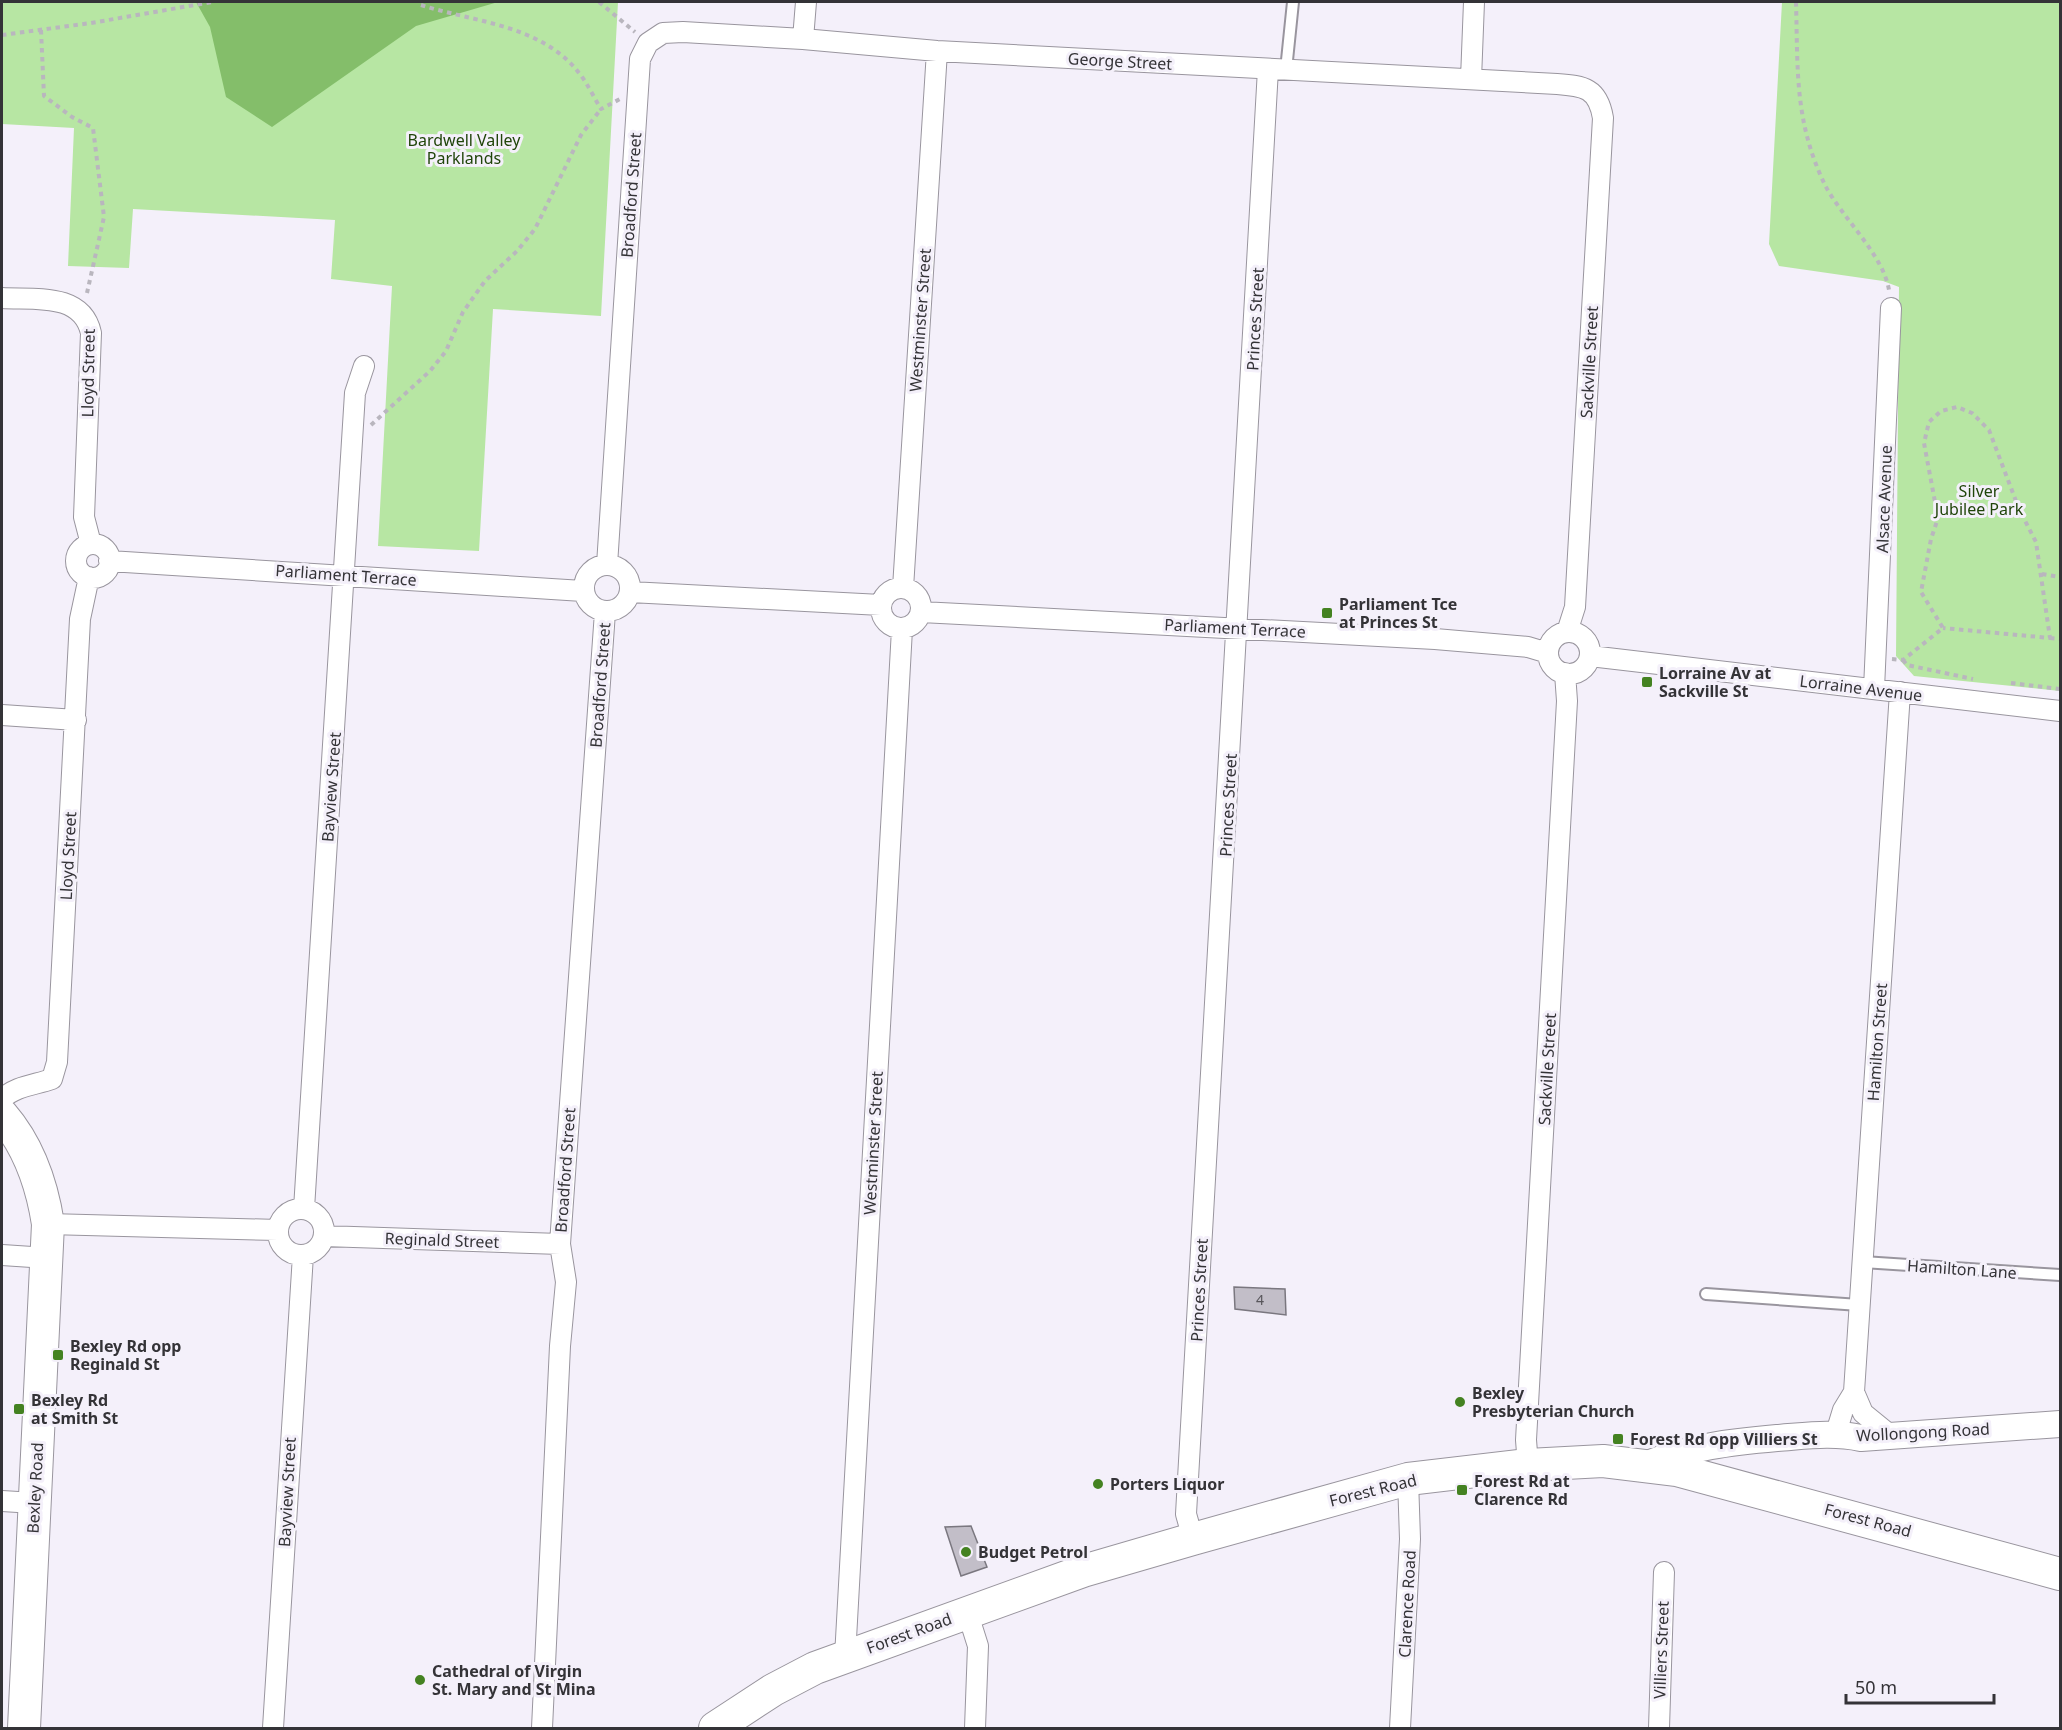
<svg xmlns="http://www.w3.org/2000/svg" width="2062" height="1730" viewBox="0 0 2062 1730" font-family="'Noto Sans',sans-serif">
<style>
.green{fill:#b7e6a3}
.forest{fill:#84be6a}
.building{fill:#c2bec8;stroke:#7a777f;stroke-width:1.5}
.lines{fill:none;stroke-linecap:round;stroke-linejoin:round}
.service-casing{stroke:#99959e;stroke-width:14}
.minor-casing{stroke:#99959e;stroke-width:22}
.tertiary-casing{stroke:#99959e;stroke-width:28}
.primary-casing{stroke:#99959e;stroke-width:34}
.path{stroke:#b9b6be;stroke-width:4;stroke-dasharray:4.5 4.5;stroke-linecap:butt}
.service{stroke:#fff;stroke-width:10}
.minor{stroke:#fff;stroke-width:20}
.tertiary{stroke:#fff;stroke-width:26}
.primary{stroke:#fff;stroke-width:32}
.poi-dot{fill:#448221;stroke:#f4f0fa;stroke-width:2}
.labels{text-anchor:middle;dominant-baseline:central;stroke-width:6;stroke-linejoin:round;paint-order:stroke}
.number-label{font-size:14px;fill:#58565b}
.street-label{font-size:16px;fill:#343337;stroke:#f4f0fa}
.park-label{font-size:16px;fill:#20450a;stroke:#f4f0fa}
.poi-label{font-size:16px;font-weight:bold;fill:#343337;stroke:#f4f0fa;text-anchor:start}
</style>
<rect width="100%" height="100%" fill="#f4f0fa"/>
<path class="green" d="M2 2H618L601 316 493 309 479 551 378 546 392 286 331 279 335 220 133 209 129 268 68 266 74 128 2 124Z
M1782 2H2060V691L1914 676 1896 656 1899 287 1883 281 1779 266 1769 244Z"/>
<path class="forest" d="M196 2H498L416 26 272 127 226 97 210 27Z"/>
<path class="building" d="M1234 1287 1285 1289 1286 1315 1235 1309Z
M971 1526 987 1567 961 1576 945 1527Z"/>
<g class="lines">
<g class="service-casing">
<path id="service" d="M1286 70 1293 2
M1863 1262 2060 1275
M1706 1294 1859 1305"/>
</g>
<g class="minor-casing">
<path id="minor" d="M803 39 806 2
M1471 79 1474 2
M2 298C34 300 82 292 91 333L84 517 91 544
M76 561a17 17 0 1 1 34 0a17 17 0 1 1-34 0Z
M109 561 583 591
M584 588a23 23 0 1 1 46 0a23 23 0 1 1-46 0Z
M607 565 640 59 648 43 663 33 683 32 803 39 937 51 1557 84C1584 86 1598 88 1603 118L1575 607 1567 632
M881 608a20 20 0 1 1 40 0a20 20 0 1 1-40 0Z
M903 588 937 51
M630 592 881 605
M921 612 1435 639 1528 647 1548 653
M1548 653a21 21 0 1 1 42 0a21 21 0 1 1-42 0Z
M1590 656 2060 711
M1874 689 1891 308
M2 715 76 720
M2 1099C15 1086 35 1085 52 1079L57 1062 80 619 89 577
M304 1209 355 393 364 366
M278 1232a23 23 0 1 1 46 0a23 23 0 1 1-46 0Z
M48 1224 278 1230
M324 1236 560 1244
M2 1255 47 1258
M1836 1433 1843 1410 1854 1392
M1890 1435 1863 1413 1854 1392 1900 692
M1528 1465 1526 1440 1567 701 1565 673
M2 1501 34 1503
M1193 1539 1186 1514 1268 69
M967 1611 978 1646 975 1728
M845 1657 902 629
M273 1728 303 1255
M542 1728 560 1346 566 1282 560 1244 605 612
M1400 1728 1410 1539 1408 1479
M1659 1728 1664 1572"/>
</g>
<g class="tertiary-casing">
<path id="tertiary" d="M1645 1465C1689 1447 1731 1442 1777 1438 1806 1436 1832 1432 1861 1438L2060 1424"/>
</g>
<g class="primary-casing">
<path id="primary" d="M2 1115C28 1145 42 1185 48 1224L24 1728
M715 1728 773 1690 815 1668 1083 1571 1193 1539 1408 1479 1528 1465 1603 1461 1677 1470 2060 1574"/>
</g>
<path class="path" d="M599 2 635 32
M1796 2C1798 69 1794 121 1825 185 1842 218 1883 254 1889 290
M421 5C474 22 542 25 579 73 588 84 594 98 601 109L620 99
M41 30 44 96 72 117 93 128 104 217 87 293
M2 35 91 23 212 2
M371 425 430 371 446 351 463 312 485 281 517 251 535 229 581 135 601 109
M2042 574 2060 577
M2050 638 2060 639
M1892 659 1903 660 1943 628 1921 592 1931 539 1938 518 1924 443 1929 422 1941 411 1957 407 1972 413 1989 430 2019 509 2036 542 2050 638 1943 628
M1903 660 1907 665 1973 679
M2011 683 2060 689"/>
<use href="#service" class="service"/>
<use href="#minor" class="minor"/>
<use href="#tertiary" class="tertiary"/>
<use href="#primary" class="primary"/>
</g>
<g class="poi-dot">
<rect x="1321" y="607" width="12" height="12" rx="3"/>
<rect x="1641" y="676" width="12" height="12" rx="3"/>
<rect x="52" y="1349" width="12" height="12" rx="3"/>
<circle cx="1460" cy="1402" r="6"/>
<rect x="13" y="1403" width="12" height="12" rx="3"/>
<rect x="1612" y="1433" width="12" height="12" rx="3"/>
<circle cx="1098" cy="1484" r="6"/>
<rect x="1456" y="1484" width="12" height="12" rx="3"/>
<circle cx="966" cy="1552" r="6"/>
<circle cx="420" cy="1680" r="6"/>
</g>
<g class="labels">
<g class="number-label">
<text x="1260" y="1299">4</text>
</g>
<g class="street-label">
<text transform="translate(1120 61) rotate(3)">George Street</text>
<text transform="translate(631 195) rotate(-86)">Broadford Street</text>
<text transform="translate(1255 319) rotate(-87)">Princes Street</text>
<text transform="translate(920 320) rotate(-86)">Westminster Street</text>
<text transform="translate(1589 362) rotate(-87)">Sackville Street</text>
<text transform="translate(88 373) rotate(-89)">Lloyd Street</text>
<text transform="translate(1884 499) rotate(-88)">Alsace Avenue</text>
<text transform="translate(346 575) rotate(4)">Parliament Terrace</text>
<text transform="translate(1235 628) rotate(3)">Parliament Terrace</text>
<text transform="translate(600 685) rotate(-86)">Broadford Street</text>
<text transform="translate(1861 688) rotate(7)">Lorraine Avenue</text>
<text transform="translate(331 787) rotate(-86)">Bayview Street</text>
<text transform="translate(1228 805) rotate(-87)">Princes Street</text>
<text transform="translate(68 856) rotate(-87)">Lloyd Street</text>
<text transform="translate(1877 1042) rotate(-86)">Hamilton Street</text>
<text transform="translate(1547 1069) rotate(-87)">Sackville Street</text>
<text transform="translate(873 1143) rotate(-87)">Westminster Street</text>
<text transform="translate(565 1170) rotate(-86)">Broadford Street</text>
<text transform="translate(442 1240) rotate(2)">Reginald Street</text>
<text transform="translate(1962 1269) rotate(4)">Hamilton Lane</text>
<text transform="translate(1199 1290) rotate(-87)">Princes Street</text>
<text transform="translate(1923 1432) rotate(-3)">Wollongong Road</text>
<text transform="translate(35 1488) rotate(-87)">Bexley Road</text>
<text transform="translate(1373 1490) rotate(-14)">Forest Road</text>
<text transform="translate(287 1492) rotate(-87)">Bayview Street</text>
<text transform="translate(1868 1520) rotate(15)">Forest Road</text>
<text transform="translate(1407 1604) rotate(-87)">Clarence Road</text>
<text transform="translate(909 1633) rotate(-20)">Forest Road</text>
<text transform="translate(1661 1650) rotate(-88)">Villiers Street</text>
</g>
<g class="park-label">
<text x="464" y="140">Bardwell Valley<tspan x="464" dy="18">Parklands</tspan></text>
<text x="1979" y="491">Silver<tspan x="1979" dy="18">Jubilee Park</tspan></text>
</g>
<g class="poi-label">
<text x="1339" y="604">Parliament Tce<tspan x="1339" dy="18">at Princes St</tspan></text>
<text x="1659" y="673">Lorraine Av at<tspan x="1659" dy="18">Sackville St</tspan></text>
<text x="70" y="1346">Bexley Rd opp<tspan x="70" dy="18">Reginald St</tspan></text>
<text x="1472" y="1393">Bexley<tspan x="1472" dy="18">Presbyterian Church</tspan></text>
<text x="31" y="1400">Bexley Rd<tspan x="31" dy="18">at Smith St</tspan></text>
<text x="1630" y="1439">Forest Rd opp Villiers St</text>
<text x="1474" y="1481">Forest Rd at<tspan x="1474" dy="18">Clarence Rd</tspan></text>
<text x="1110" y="1484">Porters Liquor</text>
<text x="978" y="1552">Budget Petrol</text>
<text x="432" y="1671">Cathedral of Virgin<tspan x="432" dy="18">St. Mary and St Mina</tspan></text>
</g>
</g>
<rect width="2062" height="1730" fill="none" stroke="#343337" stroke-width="6"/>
<path d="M1846 1694v9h148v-9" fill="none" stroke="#343337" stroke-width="3"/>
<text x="1855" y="1694" font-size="18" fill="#343337" stroke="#f4f0fa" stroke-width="4.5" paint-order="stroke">50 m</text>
</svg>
